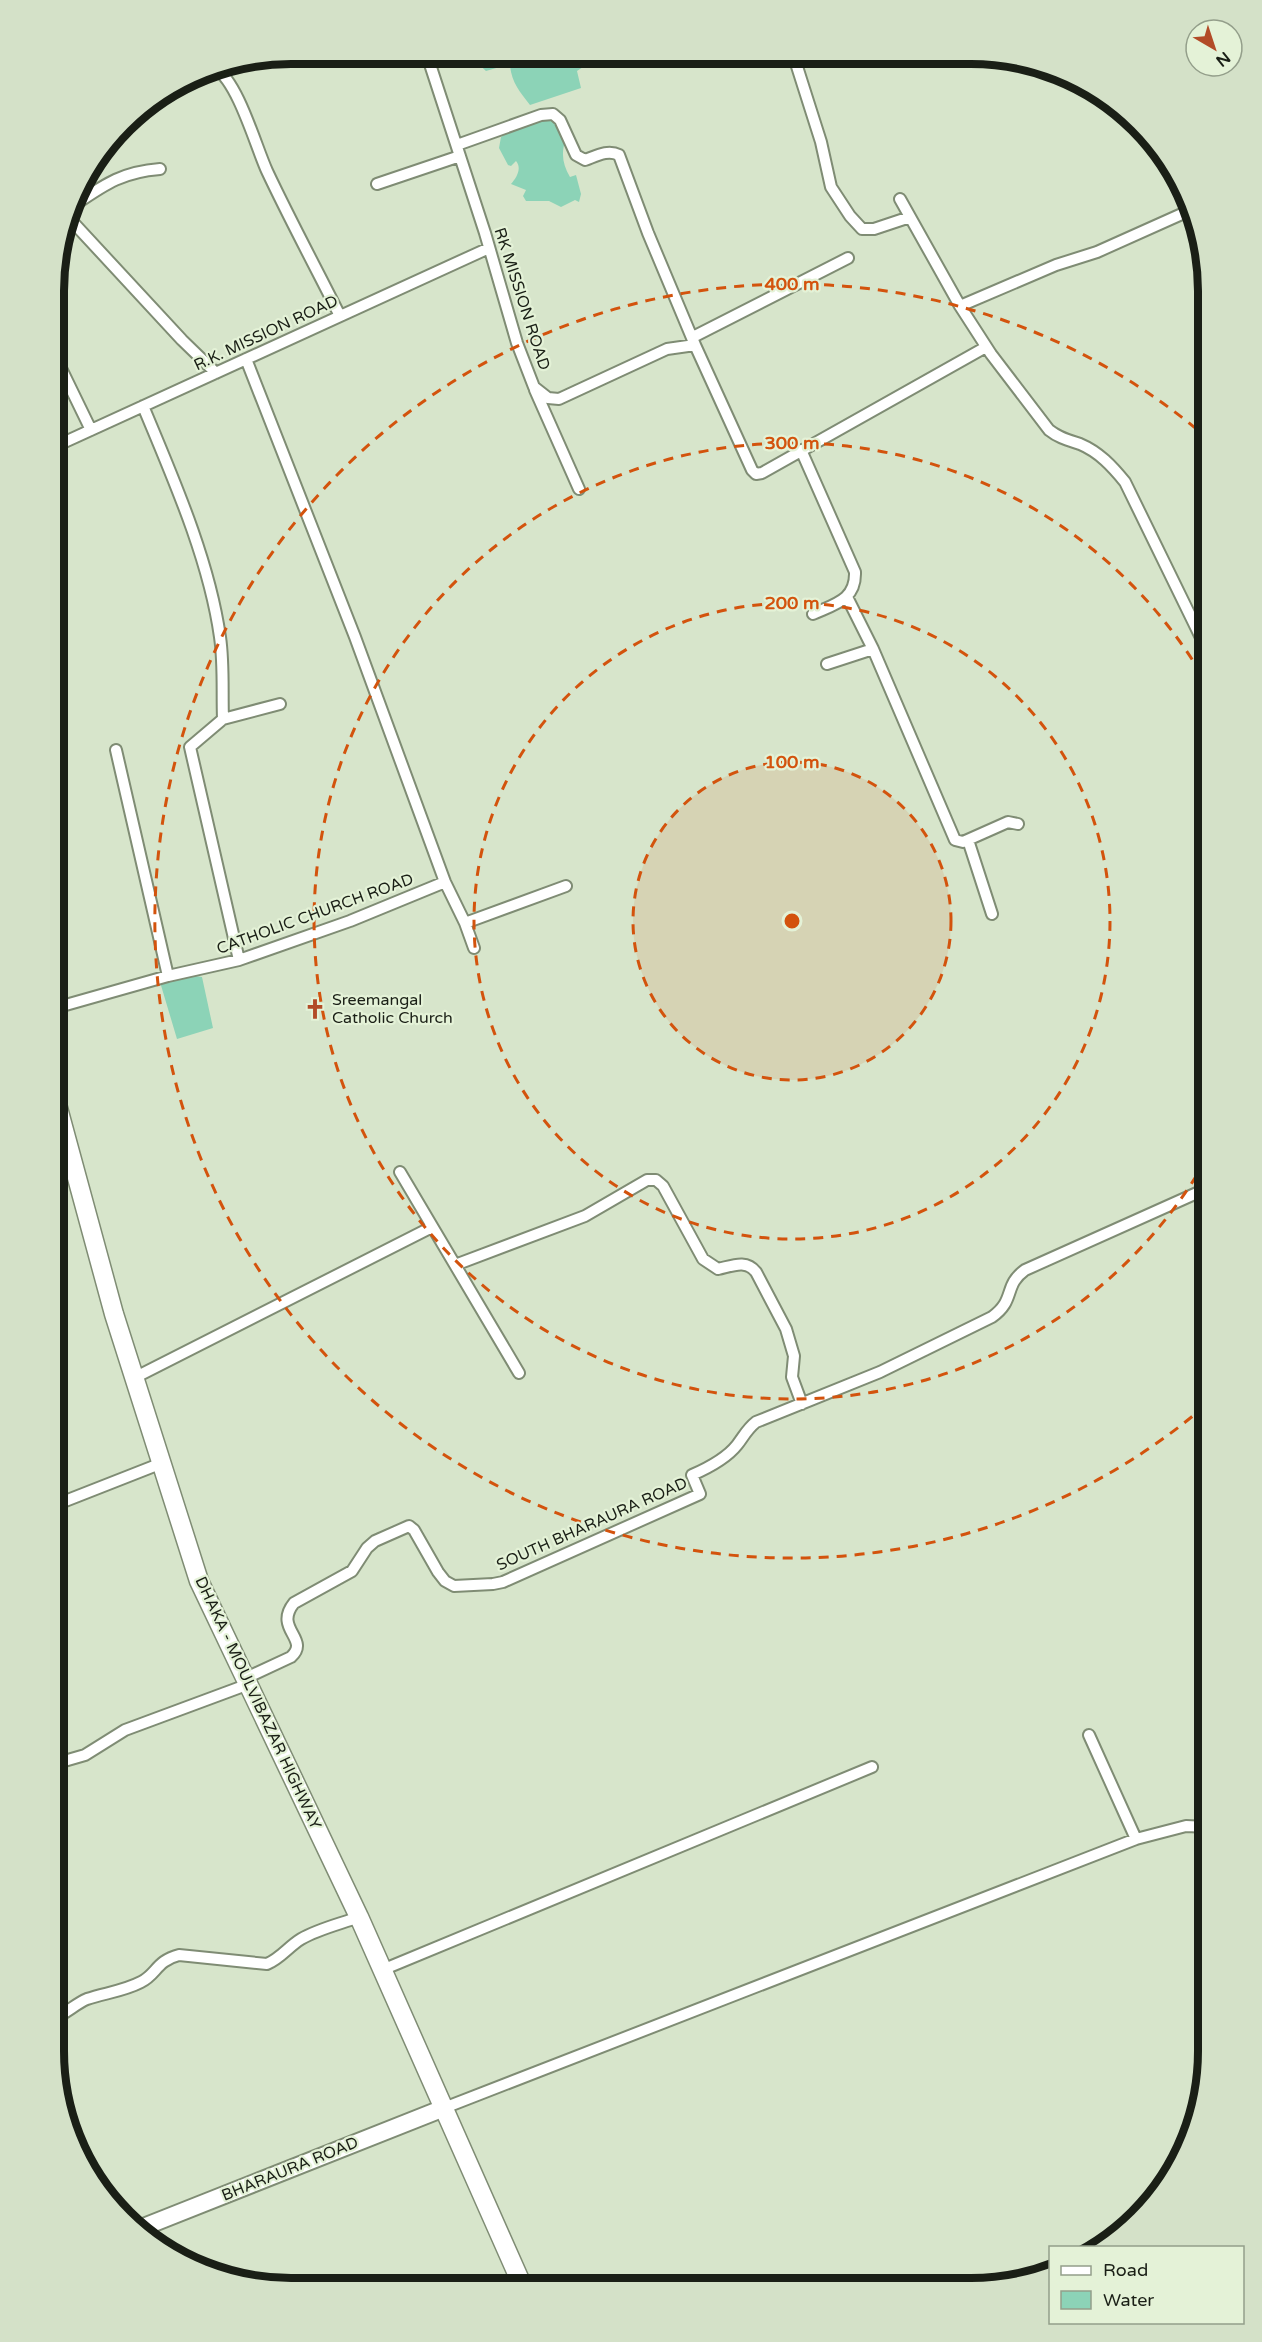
<svg xmlns="http://www.w3.org/2000/svg" width="1262" height="2342" viewBox="0 0 1262 2342" font-family="'Varela Round',sans-serif">
<style>
.water{fill:#8cd3b7}
.lines{fill:none;stroke-linecap:round;stroke-linejoin:round}
.minor-casing{stroke:#7f8c74;stroke-width:14}
.secondary-casing{stroke:#7f8c74;stroke-width:20}
.trunk-casing{stroke:#7f8c74;stroke-width:21}
.minor{stroke:#fff;stroke-width:10}
.secondary{stroke:#fff;stroke-width:16}
.trunk{stroke:#fff;stroke-width:18}
.ring{fill:none;stroke:#d3530d;stroke-width:3;stroke-dasharray:10 8}
.labels{text-anchor:middle;dominant-baseline:central;stroke-width:4.5;stroke-linejoin:round;paint-order:stroke}
.street-label{font-size:16px;fill:#1a1f16;stroke:#e4f2d7}
.poi-label{font-size:16px;fill:#1a1f16;stroke:#e4f2d7;text-anchor:start}
.rim{fill:none;stroke:#1a1f16;stroke-width:8}
.centre{fill:#d3530d;stroke:#e4f2d7;stroke-width:3}
.ring-label{font-size:18px;text-anchor:middle;font-weight:bold;fill:#d3530d;stroke:#e4f2d7;stroke-width:4.5;stroke-linejoin:round;paint-order:stroke}
</style>
<rect width="100%" height="100%" fill="#d7e5cb"/>
<path class="water" d="M473 55H517L503 66 486 71 474 60Z
M524 55 578 56 583 67 577 71 581 88 530 105C520 92 512 83 510 66Z
M542 118 554 119 565 141C561 155 563 165 570 177L576 175 581 194 579 202 575 200 561 207 549 201H526L523 196 526 190 511 184C517 177 522 168 516 161L511 166 508 165 499 148 501 137 514 129Z
M189 975 202 977 213 1028 177 1039 160 982Z"/>
<g class="lines">
<g class="minor-casing">
<path id="minor" d="M427 55 485 233 517 343 534 387 548 398 559 399 667 349 695 345 752 470 756 474 762 473 986 347
M794 57 821 142 831 187 850 216 862 229H874L910 217
M216 69C238 82 256 147 267 171 290 220 316 268 340 316
M197 74 207 71
M457 145 541 115 553 114 560 120 576 155 585 160C596 156 608 149 619 155L648 233 695 345
M377 184 460 156
M900 199 960 306 991 354 1049 430C1059 438 1068 440 1080 444 1099 452 1112 466 1125 482L1208 652
M73 206C104 185 121 172 160 169
M69 218 182 340 216 373
M960 306 1056 265 1097 252 1193 209
M693 337 848 258
M56 358 91 430
M246 359 355 637 445 882 465 923 474 948
M535 390 579 489
M143 406C173 478 209 559 220 637 224 664 222 692 223 719L190 747 239 960
M56 446 489 248
M801 450 855 572C856 600 835 604 813 614
M847 597 873 649 955 840 963 842 1008 822 1018 824
M827 664 873 649
M223 719 280 704
M116 750 168 976
M968 840 992 914
M465 923 566 886
M55 1008 168 976 239 960 350 921 445 882
M400 1172 519 1373
M455 1265 585 1216 647 1180H656L663 1186 703 1259 718 1269C732 1266 746 1259 756 1272L786 1329 794 1356 792 1377 802 1404
M134 1378 432 1227
M55 1505 162 1463
M246 1678 291 1657C311 1639 273 1629 294 1603L352 1571 367 1548 375 1541 409 1526 414 1530 438 1572 445 1581 454 1586 493 1584 503 1582 700 1494 692 1475C708 1468 726 1459 737 1445 744 1436 747 1429 756 1422L880 1372 992 1317C1016 1300 1003 1286 1025 1270L1208 1188
M1089 1735 1136 1839
M54 1764 85 1755 125 1730 249 1684
M382 1970 872 1767
M54 2018C66 2014 75 2004 87 1999 105 1993 124 1991 141 1982 157 1974 156 1961 179 1955L267 1964C281 1958 288 1947 301 1939 318 1929 340 1924 359 1917
M444 2108 1136 1839 1186 1826 1208 1827"/>
</g>
<g class="secondary-casing">
<path id="secondary" d="M136 2230 444 2108"/>
</g>
<g class="trunk-casing">
<path id="trunk" d="M55 1097 114 1314 199 1581 359 1917 523 2287"/>
</g>
<use href="#minor" class="minor"/>
<use href="#secondary" class="secondary"/>
<use href="#trunk" class="trunk"/>
</g>
<circle cx="792" cy="921" r="159" fill="#d3530d" fill-opacity=".12"/>
<g class="ring">
<circle cx="792" cy="921" r="159"/>
<circle cx="792" cy="921" r="318"/>
<path d="M1206 1160A478 478 0 1 1 1206 682"/>
<path d="M1206 1405A637 637 0 1 1 1206 437"/>
</g>
<defs>
<g id="church-bare" transform="scale(1.62)"><path d="M-1.2-6h2.4v3.5h3.3v2.4h-3.3V6h-2.4V-.1h-3.3v-2.4h3.3Z" fill="#b24b27" stroke="#e4f2d7" stroke-width="2.5" paint-order="stroke"/></g>
</defs>
<g fill-rule="evenodd">
<use href="#church-bare" x="315" y="1009"/>
</g>
<g class="labels">
<g class="street-label">
<text transform="translate(522 299) rotate(72)">RK MISSION ROAD</text>
<text transform="translate(266 333) rotate(-25)">R.K. MISSION ROAD</text>
<text transform="translate(315 914) rotate(-20)">CATHOLIC CHURCH ROAD</text>
<text transform="translate(592 1524) rotate(-24)">SOUTH BHARAURA ROAD</text>
<text transform="translate(258 1703) rotate(65)">DHAKA - MOULVIBAZAR HIGHWAY</text>
<text transform="translate(290 2169) rotate(-22)">BHARAURA ROAD</text>
</g>
<g class="poi-label">
<text x="332" y="1000">Sreemangal<tspan x="332" dy="18">Catholic Church</tspan></text>
</g>
</g>
<path d="M0 0H1262V2342H0ZM291 64H971A227 227 0 0 1 1198 291V2051A227 227 0 0 1 971 2278H291A227 227 0 0 1 64 2051V291A227 227 0 0 1 291 64Z" fill="#d4e1c8" fill-rule="evenodd"/>
<path class="rim" d="M291 64H971A227 227 0 0 1 1198 291V2051A227 227 0 0 1 971 2278H291A227 227 0 0 1 64 2051V291A227 227 0 0 1 291 64Z"/>
<circle cx="792" cy="921" r="9" class="centre"/>
<g class="ring-label">
<text x="792" y="290">400 m</text>
<text x="792" y="449">300 m</text>
<text x="792" y="609">200 m</text>
<text x="792" y="768">100 m</text>
</g>
<rect x="1049" y="2246" width="195" height="78" fill="#e4f2d7" stroke="#939e8a" stroke-width="1.5"/>
<rect x="1061" y="2266" width="30" height="9" fill="#ffffff" stroke="#939e8a" stroke-width="1.5"/>
<text x="1103" y="2276" font-size="18" fill="#1a1f16">Road</text>
<rect x="1061" y="2291" width="30" height="18" fill="#8cd3b7" stroke="#939e8a" stroke-width="1.5"/>
<text x="1103" y="2306" font-size="18" fill="#1a1f16">Water</text>
<g transform="translate(1214 48) rotate(141)"><circle r="28" fill="#e4f2d7" stroke="#939e8a" stroke-width="1.5"/>
<path d="M0-4.5L10 22L0 15L-10 22Z" fill="#b24b27"/>
<text y="-9" font-size="16" font-weight="bold" text-anchor="middle" fill="#1a1f16">N</text>
</g>
</svg>
